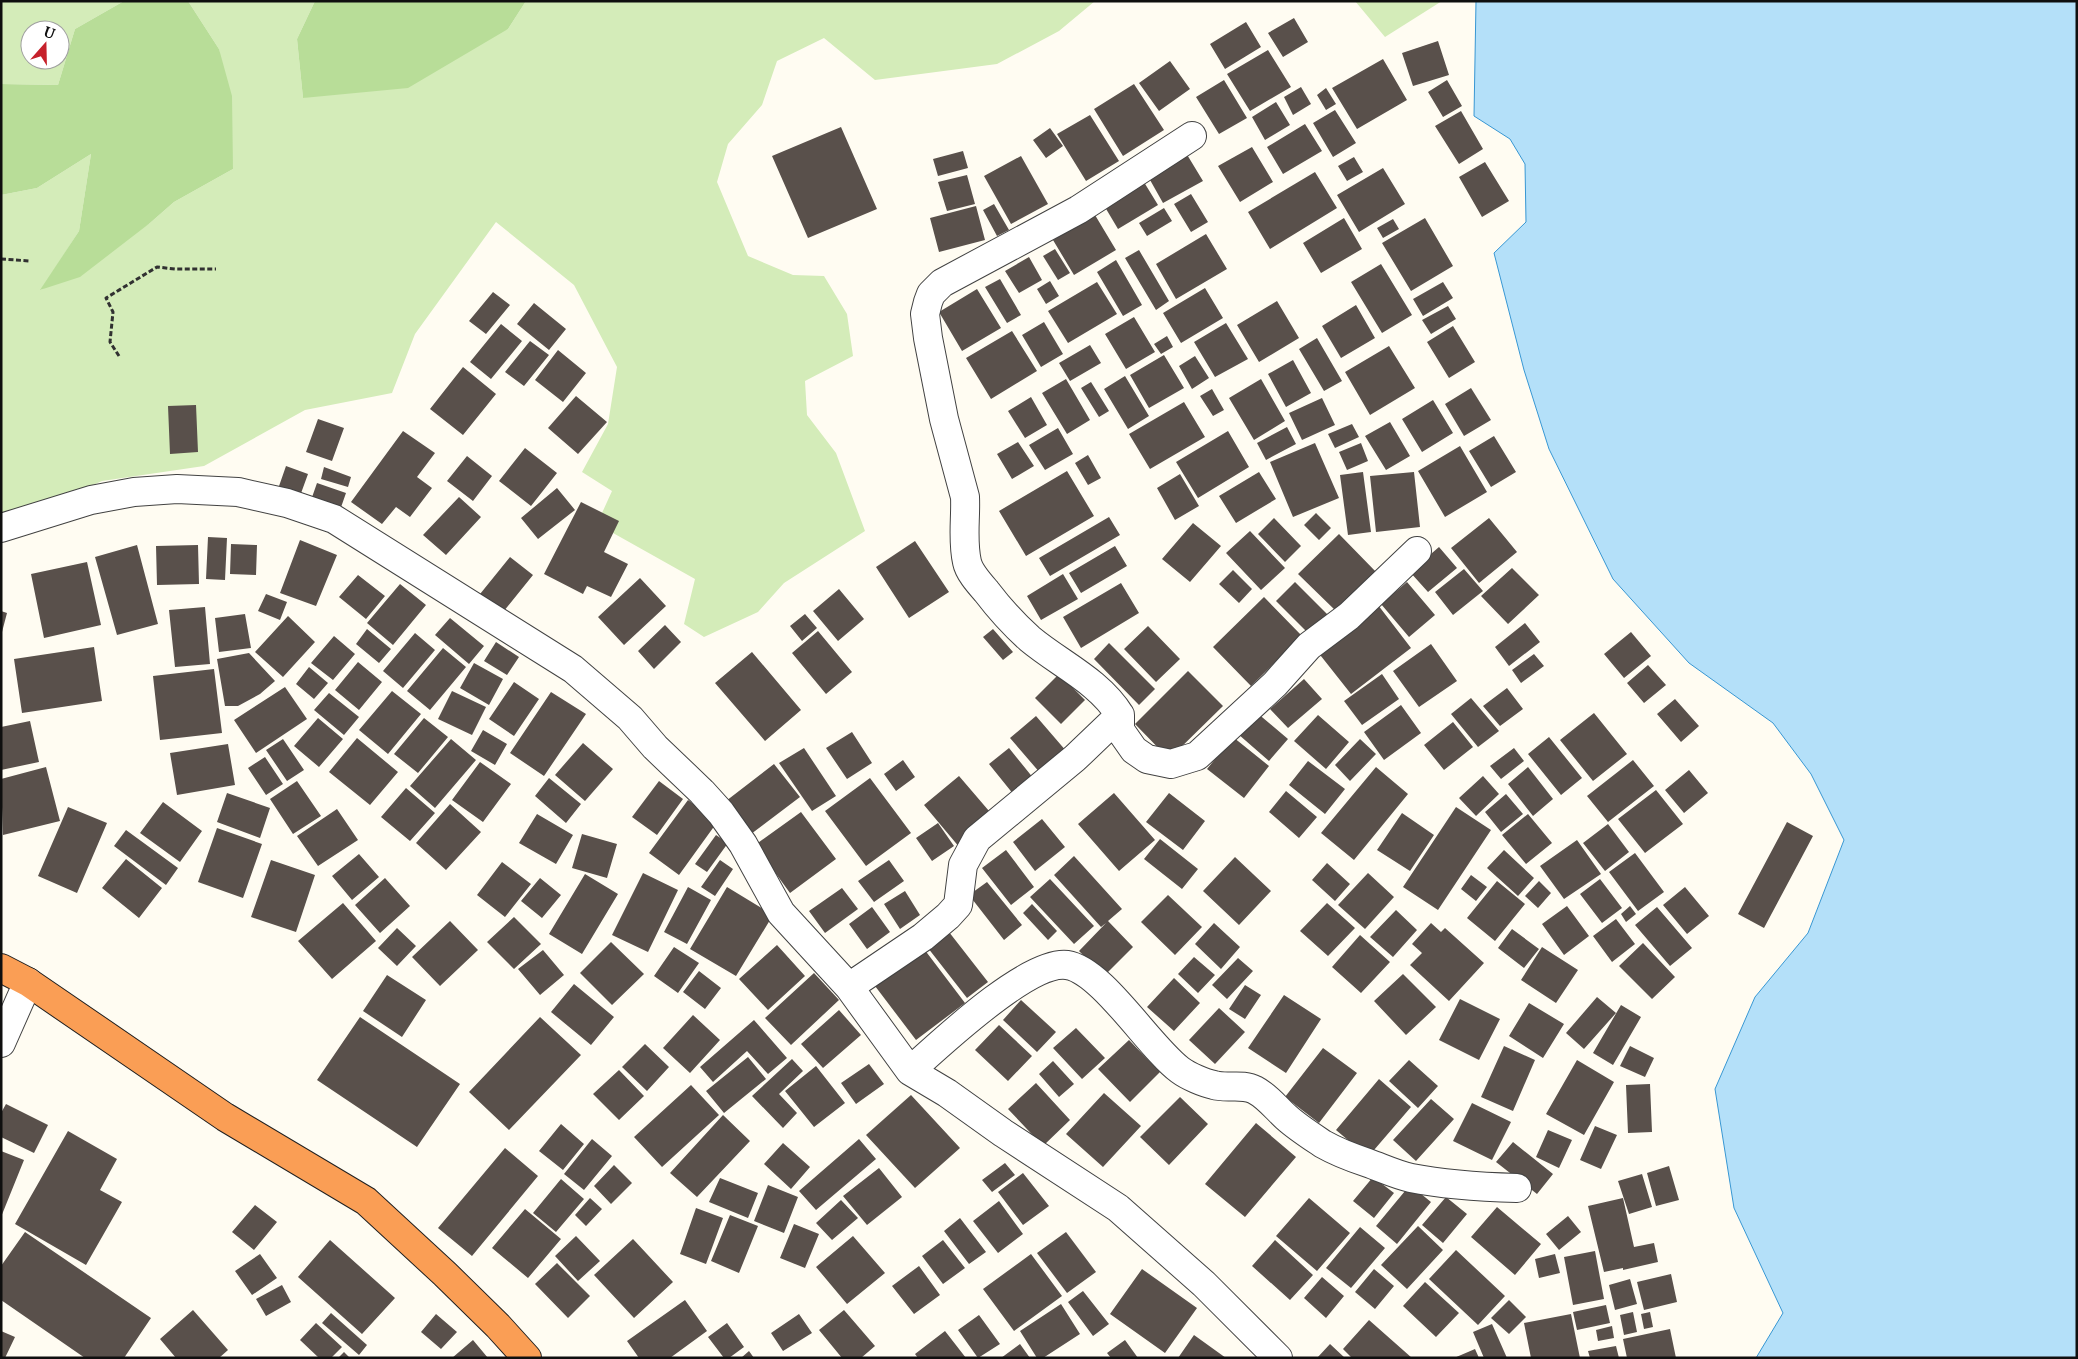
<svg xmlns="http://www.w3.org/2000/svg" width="2078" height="1359" viewBox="0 0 2078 1359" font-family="Merriweather,serif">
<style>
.green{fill:#d4ecb9;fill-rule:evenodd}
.forest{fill:#b8dd98}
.water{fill:#b4e0f9;stroke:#3897d3}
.building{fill:#59504b}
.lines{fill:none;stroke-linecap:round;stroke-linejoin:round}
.minor-casing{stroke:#424242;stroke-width:30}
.highway-casing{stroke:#202020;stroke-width:30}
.path{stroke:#313131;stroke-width:3;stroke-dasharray:5 2.5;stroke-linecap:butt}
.minor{stroke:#fff;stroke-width:28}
.highway{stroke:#fa9e55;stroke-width:28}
</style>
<rect width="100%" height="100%" fill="#fffcf2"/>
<path class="green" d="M1 1H124L75 29 58 85 1 84ZM30 30H60V60H30Z
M188 1H315L297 39 303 98 508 29 526 1H1095L1059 31 997 64 875 80 824 38 777 61 762 105 728 144 717 182 748 256 793 275 824 276 847 314 853 356 805 381 807 415 836 453 865 531 784 583 758 612 704 637 684 624 695 579 597 524 612 491 582 472 608 424 617 367 574 285 496 222 415 334 392 393 305 410 204 466 102 481 1 525V195L37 188 91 154 79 231 41 290 150 223 174 202 233 169 219 49Z
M1355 1H1442L1385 37Z"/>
<path class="forest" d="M124 1H188L219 49 232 96 233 169 174 202 150 223 80 277 40 290 79 231 91 154 37 188 1 195V84L58 85 75 29Z
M315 1H526L508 29 408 88 303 98 297 39Z"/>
<path class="water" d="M1476 1H2077V1358H1756L1783 1313 1734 1208 1715 1089 1755 997 1808 933 1844 840 1811 774 1773 723 1689 663 1613 579 1549 449 1524 370 1494 253 1526 222 1525 164 1510 139 1474 116Z"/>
<path class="building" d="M1294 18 1308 42 1283 57 1268 33Z
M1246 22 1261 47 1225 69 1210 44Z
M1438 41 1449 75 1413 86 1402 53Z
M1268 50 1291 87 1250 111 1227 74Z
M1383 59 1407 100 1357 129 1332 88Z
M1170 61 1190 89 1159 111 1139 83Z
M1224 80 1247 118 1219 134 1196 97Z
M1447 80 1462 106 1443 117 1428 92Z
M1134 84 1164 130 1123 156 1094 109Z
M1301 87 1311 104 1293 115 1284 97Z
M1326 88 1336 104 1326 110 1317 95Z
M1276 102 1290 125 1265 140 1252 117Z
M1335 110 1356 143 1333 157 1313 123Z
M1461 111 1483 149 1459 164 1435 126Z
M1090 115 1119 161 1086 181 1057 134Z
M1305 124 1322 151 1283 174 1267 147Z
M841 127 877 209 808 238 772 156Z
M1050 128 1063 146 1046 158 1033 140Z
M1252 147 1273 182 1240 202 1218 166Z
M1183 148 1203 181 1163 203 1145 171Z
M963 151 968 168 938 176 933 159Z
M1021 156 1048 204 1011 224 984 176Z
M1354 157 1363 172 1347 181 1338 166Z
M1485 162 1509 201 1482 217 1459 177Z
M1383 168 1405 204 1359 232 1337 195Z
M1315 172 1337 208 1270 249 1248 212Z
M1139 174 1158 205 1118 229 1099 197Z
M967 175 975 204 947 211 938 182Z
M1191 194 1208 222 1191 232 1174 204Z
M994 204 1009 230 997 236 983 210Z
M976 206 985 240 939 252 930 218Z
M1164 208 1172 221 1147 236 1139 223Z
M1095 215 1116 250 1074 275 1053 240Z
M1344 218 1362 249 1321 273 1303 243Z
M1425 218 1453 266 1411 291 1382 243Z
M1393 219 1399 229 1383 238 1377 228Z
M1206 234 1227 269 1176 299 1156 264Z
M1055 249 1070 273 1058 280 1043 256Z
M1139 250 1169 301 1156 310 1125 258Z
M1029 257 1042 280 1019 293 1005 271Z
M1116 260 1142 305 1123 316 1097 272Z
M1381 264 1412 315 1382 333 1351 282Z
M1000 279 1021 315 1007 323 985 287Z
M1050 281 1059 296 1046 304 1037 289Z
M1097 282 1117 314 1068 343 1048 311Z
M1443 282 1453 298 1423 316 1413 299Z
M1205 288 1223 318 1181 343 1163 313Z
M977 289 1001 328 962 351 939 312Z
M493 292 510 305 486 334 469 321Z
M1277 301 1299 338 1259 362 1237 325Z
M534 303 566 329 549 350 517 324Z
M1356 305 1375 338 1341 358 1322 326Z
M1448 306 1456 319 1431 334 1422 320Z
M1134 317 1155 352 1126 369 1105 334Z
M1044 322 1063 354 1041 367 1022 335Z
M1226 323 1248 359 1215 377 1194 342Z
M501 324 522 341 491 379 470 362Z
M1453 326 1475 362 1449 378 1427 342Z
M1012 331 1037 371 991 399 966 358Z
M1167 336 1173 347 1161 354 1154 344Z
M1317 338 1342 381 1324 391 1299 349Z
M530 341 549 355 524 386 505 372Z
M1090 345 1101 363 1070 381 1059 363Z
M1389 346 1415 388 1370 415 1345 372Z
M558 350 586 373 563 402 535 380Z
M1164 355 1184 388 1149 408 1130 375Z
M1195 356 1209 378 1192 389 1179 366Z
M1293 360 1311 393 1286 407 1268 374Z
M463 367 496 394 463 435 430 409Z
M1125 376 1149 416 1128 429 1104 389Z
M1066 379 1090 420 1067 434 1042 393Z
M1261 379 1285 421 1254 440 1229 398Z
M1091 382 1109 411 1099 417 1081 388Z
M1471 388 1491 420 1464 436 1445 404Z
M1212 389 1224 410 1213 416 1200 396Z
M576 396 607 422 578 454 548 428Z
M1031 397 1047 425 1025 438 1008 411Z
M1322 398 1335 425 1302 440 1289 413Z
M1433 400 1453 433 1422 452 1402 419Z
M1184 402 1205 437 1150 469 1129 434Z
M196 405 198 452 170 454 168 406Z
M318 419 344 428 332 461 306 452Z
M1390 422 1410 456 1386 470 1365 436Z
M1352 424 1359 437 1335 448 1328 434Z
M1287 427 1296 444 1266 460 1257 443Z
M1058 428 1073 454 1045 470 1029 445Z
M403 431 435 453 417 477 432 488 410 517 396 507 382 524 351 502Z
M1228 431 1249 467 1198 498 1176 462Z
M1494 436 1516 472 1491 487 1469 451Z
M1018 442 1034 466 1012 479 997 454Z
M1315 443 1339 498 1293 517 1270 462Z
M1361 443 1368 461 1347 470 1339 452Z
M1460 446 1487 492 1445 517 1418 471Z
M525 448 557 473 531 506 499 481Z
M1088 455 1101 478 1088 485 1075 463Z
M467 456 492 476 473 501 447 481Z
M286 466 308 474 300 496 278 489Z
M324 467 351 477 348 487 321 479Z
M1067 471 1094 516 1026 556 999 511Z
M1259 472 1276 499 1236 523 1219 496Z
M1363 472 1371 532 1348 535 1340 475Z
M1414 472 1420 527 1376 532 1370 476Z
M1180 474 1199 506 1175 520 1157 488Z
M317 483 346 493 339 513 310 503Z
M557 488 575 510 538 539 521 518Z
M459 497 481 517 446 555 423 535Z
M581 502 619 521 604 552 628 564 611 597 587 586 583 594 544 574Z
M1316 513 1331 528 1319 540 1304 525Z
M1109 517 1120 535 1050 576 1039 558Z
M1274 518 1301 546 1285 562 1258 534Z
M1489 518 1517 552 1479 583 1451 548Z
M1193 523 1221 546 1190 582 1162 559Z
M1250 531 1285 568 1261 590 1226 553Z
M1339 534 1378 574 1338 613 1298 574Z
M208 537 227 538 225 580 206 579Z
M300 540 337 555 316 606 280 593Z
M915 541 949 592 909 618 876 567Z
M231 544 257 545 256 575 230 574Z
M137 545 158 624 117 635 95 557Z
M198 545 199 584 157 585 156 546Z
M1115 546 1127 566 1081 593 1069 573Z
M1439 547 1457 568 1428 592 1410 572Z
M510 557 533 575 499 617 476 599Z
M87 562 101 625 44 638 31 574Z
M1512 568 1539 595 1508 624 1481 596Z
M1464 569 1483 591 1453 615 1435 592Z
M1233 570 1252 589 1239 603 1219 584Z
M1063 574 1078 599 1041 620 1027 596Z
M358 575 385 596 366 619 339 597Z
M640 578 666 606 624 645 598 617Z
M1295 582 1328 615 1309 634 1276 601Z
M1407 582 1435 615 1409 637 1381 604Z
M1121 583 1139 613 1081 648 1063 617Z
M400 584 426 605 393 645 367 623Z
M839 589 864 619 838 641 813 611Z
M266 594 287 602 280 620 258 611Z
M1264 597 1302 636 1251 686 1213 647Z
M1378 605 1411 648 1351 694 1317 651Z
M205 607 210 664 175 667 169 610Z
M1 611 7 613 2 632H1Z
M245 614 251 648 219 652 215 618Z
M805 614 817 628 802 641 790 626Z
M288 616 315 642 283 677 255 652Z
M450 618 484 646 469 664 435 635Z
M1525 623 1540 642 1509 666 1495 647Z
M665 625 681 642 654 669 638 651Z
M1148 626 1180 659 1156 682 1124 649Z
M367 629 391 649 379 663 356 644Z
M993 629 1013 652 1003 660 983 637Z
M818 631 852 672 826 694 792 653Z
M1631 632 1651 656 1624 678 1604 654Z
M415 633 435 650 403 688 383 671Z
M334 636 355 654 333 680 311 663Z
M496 642 519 657 507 675 484 661Z
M1109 643 1155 689 1139 705 1094 659Z
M1431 644 1457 681 1419 707 1393 671Z
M94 647 102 701 22 713 14 659Z
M443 648 466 667 430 710 407 691Z
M752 652 801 710 765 741 715 683Z
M249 653 275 681 260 694 238 706H225L217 659Z
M1534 654 1544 666 1521 683 1512 670Z
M358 662 382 682 359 710 335 690Z
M474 663 503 679 489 705 460 688Z
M1648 665 1666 685 1644 703 1627 683Z
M309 667 328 683 314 699 296 684Z
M214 669 222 733 160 740 153 676Z
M1188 671 1223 706 1169 759 1135 724Z
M1059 674 1085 700 1061 724 1035 698Z
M1382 674 1399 699 1362 725 1344 701Z
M1304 679 1322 699 1288 728 1270 709Z
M514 682 539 699 514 736 489 719Z
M285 687 307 719 256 753 234 720Z
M1507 688 1523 709 1500 726 1483 706Z
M392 691 421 714 388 754 359 730Z
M452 691 486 707 472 735 438 719Z
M551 692 586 714 544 776 510 753Z
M329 693 359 717 344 735 314 710Z
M1471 698 1499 731 1478 747 1451 714Z
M1675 699 1699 726 1681 742 1657 714Z
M1401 705 1421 733 1384 760 1364 732Z
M1256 712 1288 739 1269 761 1238 734Z
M1594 713 1627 754 1593 781 1560 740Z
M1318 715 1349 742 1326 769 1294 741Z
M1036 716 1067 752 1041 774 1010 738Z
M318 718 343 739 319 767 294 746Z
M424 718 448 737 418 773 394 754Z
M30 721 39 762 1 770V727Z
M1453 722 1473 747 1444 770 1424 745Z
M483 730 507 744 495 765 471 751Z
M852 732 872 763 847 779 826 748Z
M1233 737 1269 766 1244 798 1207 769Z
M1549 737 1582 778 1561 795 1528 754Z
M357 738 398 772 370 805 329 772Z
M283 739 304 770 287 781 266 750Z
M451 739 476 760 435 808 410 786Z
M1360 739 1376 754 1350 781 1335 765Z
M583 743 613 769 585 801 555 775Z
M228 744 235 785 177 795 170 753Z
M804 748 836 796 812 811 779 763Z
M1009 748 1034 779 1014 795 989 764Z
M1514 748 1524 761 1501 779 1490 766Z
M265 757 283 784 266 795 248 768Z
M903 760 915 777 896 791 884 774Z
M1633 760 1654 786 1608 822 1587 796Z
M1308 761 1345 789 1325 814 1289 785Z
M480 762 511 784 483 822 452 800Z
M774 764 800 797 751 834 726 801Z
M46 767 60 821 3 835 1 779Z
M1376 767 1408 794 1354 860 1321 833Z
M1528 767 1553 799 1533 816 1508 784Z
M1689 770 1708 793 1684 813 1665 790Z
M959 776 995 818 960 848 924 805Z
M1483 776 1499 794 1476 816 1459 798Z
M549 778 581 804 566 823 535 796Z
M870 778 911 833 866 866 825 811Z
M297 781 321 816 293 834 270 799Z
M659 781 683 799 657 835 632 817Z
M406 788 435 813 410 841 381 817Z
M1656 790 1683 824 1645 853 1618 819Z
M1286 791 1317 817 1299 838 1269 812Z
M227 793 270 808 260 838 217 822Z
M1114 793 1155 840 1119 871 1078 824Z
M1169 793 1205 821 1183 850 1146 822Z
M1506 794 1523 814 1501 832 1485 812Z
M688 800 718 821 679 875 649 853Z
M163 802 202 831 180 862 140 833Z
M450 804 481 832 446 870 416 843Z
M68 807 107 823 77 893 38 876Z
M1456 807 1491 830 1438 910 1403 887Z
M337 809 358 840 318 866 297 836Z
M801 812 836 859 790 893 755 845Z
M1402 813 1434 835 1410 871 1377 850Z
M537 814 573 835 556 864 519 843Z
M1528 814 1552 843 1526 864 1502 835Z
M1042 819 1065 847 1035 871 1013 842Z
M1787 822 1813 836 1764 928 1738 914Z
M938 823 954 846 932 861 916 838Z
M1608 824 1629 852 1605 871 1583 843Z
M217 828 262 844 243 898 198 882Z
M126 830 178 868 166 885 114 846Z
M582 834 617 844 607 878 572 868Z
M716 835 728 843 707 872 695 864Z
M1160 839 1198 869 1182 889 1144 859Z
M1577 840 1601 874 1564 899 1540 866Z
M1006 850 1034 887 1011 905 982 868Z
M1504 850 1534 878 1518 896 1487 868Z
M1635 853 1664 892 1638 911 1609 872Z
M359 854 379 877 352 900 332 876Z
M1074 856 1122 909 1108 921 1133 947 1104 976 1079 951 1106 923 1101 927 1054 875Z
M1235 857 1271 891 1239 925 1203 891Z
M126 859 162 888 139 918 102 888Z
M271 860 315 875 296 932 251 917Z
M720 860 733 869 715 896 701 887Z
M889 860 904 881 874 902 858 881Z
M502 862 531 884 505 917 477 895Z
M1327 863 1350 884 1335 901 1312 880Z
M643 873 678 890 648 952 612 935Z
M1368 873 1394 897 1365 929 1338 905Z
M585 874 618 894 582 954 549 934Z
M1471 875 1487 887 1476 901 1461 889Z
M385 878 410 906 380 933 355 905Z
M540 878 561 895 542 918 521 901Z
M1050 879 1094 926 1074 944 1030 897Z
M1600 879 1622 908 1602 923 1580 894Z
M1497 881 1525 904 1495 941 1467 918Z
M1539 881 1551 893 1538 908 1525 896Z
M987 882 1022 925 1004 940 969 895Z
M688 887 711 900 687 944 664 932Z
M727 887 773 915 736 976 690 949Z
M1685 887 1709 916 1687 934 1663 905Z
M842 888 858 909 825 933 809 911Z
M905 891 920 915 900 929 884 904Z
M1168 895 1202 927 1175 955 1141 922Z
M343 903 376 941 332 979 298 941Z
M1327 903 1355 928 1328 956 1300 931Z
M1032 904 1057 931 1048 940 1023 913Z
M1567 906 1589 936 1564 955 1542 924Z
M1630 906 1636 914 1626 922 1621 914Z
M872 907 890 932 867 949 849 924Z
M1657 907 1692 948 1670 966 1635 925Z
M1396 910 1417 930 1393 957 1370 937Z
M514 917 541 944 514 969 487 942Z
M1616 919 1635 944 1612 962 1593 936Z
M450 921 478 950 440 986 412 957Z
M1214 923 1240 947 1221 969 1195 944Z
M1431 923 1441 932 1445 928 1484 963 1449 1001 1410 965 1422 953 1412 944Z
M397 928 416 946 397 966 378 948Z
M1512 929 1539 949 1524 968 1498 948Z
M949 932 988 982 967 998 928 948Z
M1360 935 1390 962 1361 993 1332 967Z
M611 942 644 974 612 1005 580 973Z
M1643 943 1675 977 1652 999 1619 966Z
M777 945 805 976 768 1010 739 979Z
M921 945 965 1003 916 1040 872 982Z
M674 947 699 963 678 993 654 976Z
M1542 947 1578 970 1556 1003 1521 980Z
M543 950 564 975 540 995 518 969Z
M1194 957 1215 975 1198 993 1178 974Z
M1238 958 1253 971 1227 999 1212 985Z
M699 971 721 988 705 1009 683 992Z
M814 973 839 1000 791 1045 765 1018Z
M1403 974 1436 1007 1406 1035 1374 1001Z
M387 975 426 1000 402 1037 363 1011Z
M1174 978 1200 1003 1174 1031 1147 1007Z
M574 984 614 1017 591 1045 551 1012Z
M1245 985 1261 995 1245 1019 1229 1009Z
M1284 995 1321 1019 1286 1073 1248 1048Z
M1597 997 1616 1013 1584 1049 1566 1033Z
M1460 999 1500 1019 1479 1060 1439 1040Z
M1021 1000 1056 1032 1037 1052 1003 1020Z
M1529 1003 1564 1024 1543 1058 1509 1036Z
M1621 1005 1641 1017 1613 1065 1593 1053Z
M1219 1008 1245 1032 1215 1064 1189 1040Z
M839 1010 861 1035 823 1068 801 1044Z
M693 1015 720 1040 690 1073 663 1048Z
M360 1017 460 1084 417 1147 317 1080Z
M540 1017 581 1055 509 1130 469 1092Z
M754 1020 787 1058 768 1074 747 1051 713 1082 700 1067Z
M999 1025 1032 1056 1008 1081 975 1050Z
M1076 1028 1105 1058 1082 1079 1053 1048Z
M1129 1040 1160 1072 1130 1102 1098 1069Z
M645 1044 669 1067 647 1091 622 1067Z
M1504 1046 1535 1060 1513 1111 1481 1097Z
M1630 1046 1654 1058 1645 1077 1620 1066Z
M1323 1048 1357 1073 1319 1123 1285 1097Z
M748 1057 766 1079 724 1113 706 1091Z
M792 1059 803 1071 779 1094 797 1113 783 1128 752 1096Z
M1409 1060 1438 1086 1418 1108 1389 1081Z
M1577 1060 1614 1082 1584 1135 1546 1114Z
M1053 1061 1074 1084 1059 1097 1039 1074Z
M869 1064 884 1084 856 1104 841 1083Z
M816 1066 845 1103 814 1127 785 1091Z
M619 1070 644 1096 619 1120 593 1094Z
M1379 1079 1411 1107 1368 1157 1336 1130Z
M1036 1083 1070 1120 1043 1146 1008 1109Z
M1650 1084 1652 1132 1628 1133 1626 1085Z
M691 1085 719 1115 662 1167 634 1137Z
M1104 1093 1141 1126 1103 1167 1066 1134Z
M911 1095 960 1148 915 1188 866 1135Z
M1180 1097 1208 1124 1169 1165 1140 1137Z
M1431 1099 1454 1119 1416 1161 1393 1140Z
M1472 1103 1511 1122 1492 1160 1453 1141Z
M6 1104 48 1125 34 1153 1 1137V1113Z
M723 1115 750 1141 697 1197 670 1173Z
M1256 1123 1296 1157 1245 1217 1205 1184Z
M561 1124 584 1144 563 1170 539 1151Z
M1595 1126 1617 1135 1601 1169 1580 1160Z
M1548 1130 1572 1140 1559 1168 1536 1157Z
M68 1131 117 1159 100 1190 122 1202 86 1265 15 1224Z
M592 1139 612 1156 584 1190 564 1174Z
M859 1139 876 1159 816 1210 799 1191Z
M1513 1142 1553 1174 1537 1194 1496 1162Z
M783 1143 810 1167 791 1189 764 1164Z
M505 1148 538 1176 472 1256 438 1228Z
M1 1151 24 1160 1 1217Z
M1005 1163 1015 1175 992 1192 982 1180Z
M614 1165 632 1183 611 1204 594 1186Z
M1669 1166 1679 1200 1656 1206 1647 1173Z
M879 1168 902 1197 867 1225 843 1196Z
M1023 1173 1049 1206 1023 1225 998 1192Z
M1642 1174 1652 1207 1629 1214 1618 1181Z
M1373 1177 1394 1193 1374 1218 1353 1201Z
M720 1178 758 1193 748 1218 709 1202Z
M561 1179 584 1199 556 1232 533 1213Z
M768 1185 798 1197 784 1233 754 1221Z
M1410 1185 1431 1202 1397 1244 1376 1226Z
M1446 1197 1467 1214 1443 1243 1422 1225Z
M590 1198 602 1209 586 1226 575 1215Z
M1309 1198 1350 1233 1317 1271 1276 1236Z
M1623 1198 1634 1247 1654 1243 1658 1262 1623 1270V1268L1604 1272 1588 1206Z
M841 1200 858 1218 832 1240 816 1223Z
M999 1201 1023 1234 998 1253 973 1221Z
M255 1205 277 1222 254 1250 232 1232Z
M1497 1207 1541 1244 1515 1275 1471 1237Z
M696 1208 723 1218 706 1264 680 1254Z
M525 1209 561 1239 528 1278 492 1248Z
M730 1215 758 1226 739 1273 711 1261Z
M1568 1216 1581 1232 1559 1250 1546 1234Z
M960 1218 986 1252 969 1264 944 1231Z
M794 1224 819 1234 805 1268 780 1258Z
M1418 1226 1443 1250 1407 1289 1381 1265Z
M1360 1227 1385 1248 1351 1288 1326 1268Z
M25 1232 151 1318 124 1358H85L1 1300V1266Z
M1066 1232 1096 1272 1067 1293 1037 1253Z
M576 1236 600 1261 578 1281 555 1256Z
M853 1236 885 1273 847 1304 816 1267Z
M633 1239 673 1282 634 1318 594 1275Z
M330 1240 395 1298 362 1334 298 1277Z
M943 1240 965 1268 943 1284 922 1256Z
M1275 1240 1313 1275 1290 1300 1252 1266Z
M1456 1250 1505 1296 1478 1325 1429 1279Z
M1595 1251 1604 1299 1573 1305 1564 1257Z
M260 1254 277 1278 252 1295 235 1271Z
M1031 1254 1062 1296 1014 1331 983 1289Z
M1555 1254 1560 1273 1539 1278 1535 1259Z
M557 1263 590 1296 568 1318 535 1284Z
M919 1266 940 1295 914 1314 892 1286Z
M1142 1269 1197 1308 1165 1353 1110 1314Z
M1374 1269 1394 1286 1375 1309 1355 1292Z
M1671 1274 1677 1302 1644 1310 1637 1282Z
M1322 1277 1344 1296 1326 1318 1304 1298Z
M1630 1279 1637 1304 1615 1310 1609 1285Z
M1425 1282 1459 1313 1436 1337 1403 1306Z
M282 1285 291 1302 266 1316 256 1299Z
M1083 1291 1109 1324 1093 1336 1068 1302Z
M685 1300 707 1331 670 1358H639L627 1341Z
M1509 1300 1526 1317 1509 1334 1491 1318Z
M1061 1304 1080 1334 1043 1358H1037L1020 1331Z
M1606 1305 1610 1323 1577 1330 1573 1312Z
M193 1310 228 1350 219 1358H176L160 1339Z
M844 1310 875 1346 861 1358H842L819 1330Z
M1633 1312 1637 1332 1624 1335 1620 1315Z
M1650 1312 1653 1327 1644 1329 1641 1314Z
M331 1313 367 1345 359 1355 322 1323Z
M436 1314 457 1332 441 1349 421 1332Z
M799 1314 812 1333 783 1351 771 1333Z
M1571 1314 1580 1358H1531L1524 1323Z
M979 1315 1000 1344 978 1358 958 1330Z
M1369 1320 1412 1358H1352L1343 1349Z
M316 1323 342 1347 331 1358H319L300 1340Z
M727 1323 744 1347 729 1358H724L708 1337Z
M1492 1324 1507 1358H1484L1473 1332Z
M1612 1326 1614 1338 1598 1341 1596 1330Z
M1670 1329 1676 1358H1627L1623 1339Z
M1 1331 15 1337 5 1358H1Z
M945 1331 966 1358H918L915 1354Z
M1194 1335 1226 1358H1178Z
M473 1340 488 1358H452Z
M1125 1340 1138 1358H1111L1107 1353Z
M1020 1344 1030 1358H1001Z
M1330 1344 1345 1358H1317Z
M1616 1346 1619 1358H1590L1588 1351Z
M1475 1349 1479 1358H1454Z
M749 1351 754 1358H741Z
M344 1352 350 1358H338Z"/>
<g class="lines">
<g class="minor-casing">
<path id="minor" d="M1 528 91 500 134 492 177 489 238 492 287 503 334 519 573 669 630 718 655 747 702 792 721 813 743 844 781 913 849 987 910 1071 947 1093 1003 1133 1118 1208 1204 1284 1278 1358
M1120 715V730L1134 750 1147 759 1171 764 1197 756 1275 684 1309 646 1349 616 1417 551
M849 987 923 937 948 916 958 905 963 865 977 839 1075 758 1120 715C1099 681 1060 664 1030 639 1013 624 999 608 986 591 979 583 969 572 967 562 962 540 966 519 965 497L944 419 928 338 925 314 928 302 931 294 942 283 1078 210 1192 136
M1 1043 28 982
M910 1071C939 1045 1028 960 1067 965 1102 970 1149 1047 1180 1070 1188 1076 1204 1083 1214 1085 1227 1089 1242 1083 1255 1090 1267 1096 1276 1108 1286 1117 1297 1127 1311 1136 1323 1144 1337 1152 1353 1158 1368 1163 1382 1168 1397 1175 1411 1178 1446 1185 1482 1187 1517 1188"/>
</g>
<g class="highway-casing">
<path id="highway" d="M1 968 28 982 225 1117 366 1201 445 1274 498 1326 527 1358"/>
</g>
<path class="path" d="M1 259 30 261
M119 356 110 342 113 312 106 298 157 267 175 269H216"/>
<use href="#minor" class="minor"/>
<use href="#highway" class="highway"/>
</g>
<rect width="2078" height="1359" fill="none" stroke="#0f0f0f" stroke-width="5"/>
<g transform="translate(45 45) rotate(20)"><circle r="24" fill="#ffffff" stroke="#9f9f9f"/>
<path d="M0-4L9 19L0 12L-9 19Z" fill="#c6212b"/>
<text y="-8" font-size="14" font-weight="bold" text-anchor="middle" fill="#0f0f0f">U</text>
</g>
</svg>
